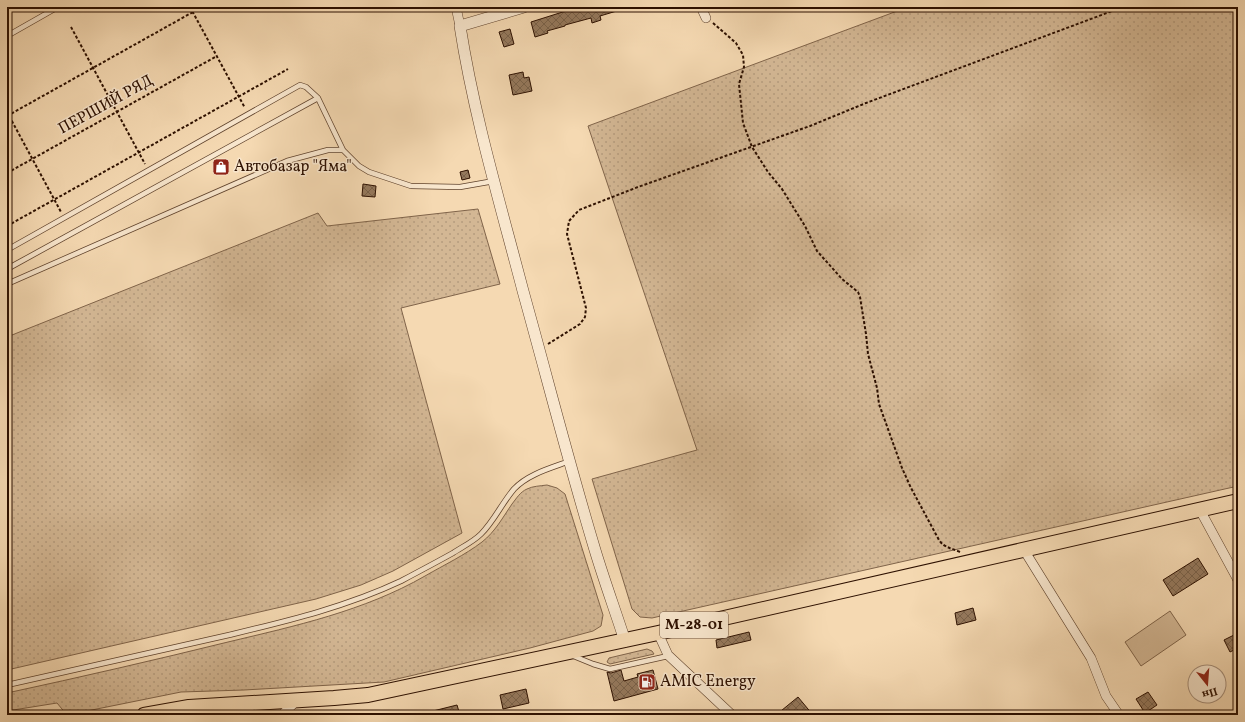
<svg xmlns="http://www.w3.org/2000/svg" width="1245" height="722" viewBox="0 0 1245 722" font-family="Vollkorn,serif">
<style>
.grass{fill:url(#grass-dots);stroke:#80644a}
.park{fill:#d3b794;stroke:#80644a}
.building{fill:url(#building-cross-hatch);stroke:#2d1000}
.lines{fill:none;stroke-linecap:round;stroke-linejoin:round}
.service-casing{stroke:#5f422c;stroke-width:6}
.minor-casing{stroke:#5f422c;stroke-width:10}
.tertiary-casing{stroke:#5f422c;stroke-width:12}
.trunk-casing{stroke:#2d1000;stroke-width:16}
.path{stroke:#2d1000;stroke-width:2;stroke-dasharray:3 2;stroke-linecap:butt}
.service{stroke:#f8e6cd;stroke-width:4.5}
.minor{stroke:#f8e6cd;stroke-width:9}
.tertiary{stroke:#f8e6cd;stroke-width:11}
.trunk{stroke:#f5d9b2;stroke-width:14}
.labels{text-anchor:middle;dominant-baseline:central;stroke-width:3;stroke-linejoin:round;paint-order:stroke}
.shield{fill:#f8e6cd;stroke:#6a503e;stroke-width:1}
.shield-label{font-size:15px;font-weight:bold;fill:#2d1000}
.street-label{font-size:16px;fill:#2d1000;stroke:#f8e6cd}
.poi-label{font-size:16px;fill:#2d1000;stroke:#f8e6cd;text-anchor:start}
</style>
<defs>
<pattern id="grass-dots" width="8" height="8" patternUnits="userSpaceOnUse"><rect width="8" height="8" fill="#d3b794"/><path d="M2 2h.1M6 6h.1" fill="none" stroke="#b59c7e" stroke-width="1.8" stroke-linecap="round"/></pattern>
<pattern id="building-cross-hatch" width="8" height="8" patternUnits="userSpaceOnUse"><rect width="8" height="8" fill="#95795d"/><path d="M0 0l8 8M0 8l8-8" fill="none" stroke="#7a624a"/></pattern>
</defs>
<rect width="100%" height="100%" fill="#f5d9b2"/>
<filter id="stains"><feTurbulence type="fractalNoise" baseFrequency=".005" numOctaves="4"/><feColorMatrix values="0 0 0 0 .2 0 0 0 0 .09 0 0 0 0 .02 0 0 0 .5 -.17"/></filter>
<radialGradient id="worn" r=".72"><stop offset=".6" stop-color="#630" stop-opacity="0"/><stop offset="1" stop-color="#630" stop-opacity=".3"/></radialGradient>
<path class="grass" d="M908 7H1238V486L652 618 640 617 632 609 592 479 697 450 588 126Z
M478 209 500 284 401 308 462 533 393 571 361 585 316 599 7 670V337L318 213 327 226Z
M547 485 557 488 565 494 603 615 601 626 593 631 530 648 384 682 244 690 181 692 67 715 57 703 7 711V693C81 677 155 660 228 642 295 626 364 611 425 576 444 565 465 555 482 542 495 532 503 517 512 504 516 499 520 492 527 489 533 486 540 486 547 485Z
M647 649 652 651 654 654 610 664 607 662 609 658Z"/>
<path class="park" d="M1170 611 1186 635 1141 666 1125 642Z"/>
<path class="building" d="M575 7H619L620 10 600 16 601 20 592 23 591 18 565 25V26L547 31 548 33 535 37 531 22 569 10 568 9Z
M510 29 514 44 504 47 499 32Z
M523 72 524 78 529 77 532 91 513 95 509 75Z
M468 170 470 178 462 180 460 172Z
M363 184 376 186 375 197 362 196Z
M1198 558 1208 574 1173 596 1163 580Z
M973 608 976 620 957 625 955 613Z
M749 632 751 640 717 648 716 640Z
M1238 633V648L1230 652 1224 640Z
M621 670 624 681 638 677 637 674 653 670 658 689 614 701 607 672 611 673Z
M526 689 529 703 503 709 500 695Z
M1148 692 1157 705 1145 713 1136 699Z
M798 697 813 715H776Z
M457 705 460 715H429V712Z"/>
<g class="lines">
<g class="service-casing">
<path id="service" d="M7 36 58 7
M7 250 300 85 306 87 318 98 343 150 359 166 369 172 411 186 460 187 494 181
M7 269 318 98
M7 284 287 161 328 150H343
M571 655 593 664 610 669 668 656
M7 685C81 669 155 652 229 635 287 621 346 607 401 581 418 572 435 563 453 553 462 547 473 542 481 534 494 521 502 503 514 489 528 474 551 468 570 461"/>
</g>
<g class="minor-casing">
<path id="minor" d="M456 7 460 26
M701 7 706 18
M1200 510 1238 580
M1024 550 1091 658 1106 696 1119 715
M658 633 668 655 732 715
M282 715 297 700"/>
</g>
<g class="tertiary-casing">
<path id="tertiary" d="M524 7 460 26C474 116 500 203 523 291 547 377 569 464 595 550 604 580 615 610 625 641"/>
</g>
<g class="trunk-casing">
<path id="trunk" d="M144 715 189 707 334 698 368 695 658 633 1238 501"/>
</g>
<path class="path" d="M190 7 245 108
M713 23 736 43 743 55 744 67 739 84 743 123 752 147 768 172 782 189 805 226 817 251 842 279 858 292 860 297 866 334 868 354 877 388 879 404 902 468 911 488 939 540C944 548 952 548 960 552
M71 27 145 164
M7 112 61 212
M7 116 193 12
M7 173 217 56
M7 226 288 69
M548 344 580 324 585 317 586 308 567 234 569 221 579 210 638 187 810 126 866 103 1123 7"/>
<use href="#service" class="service"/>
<use href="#minor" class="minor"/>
<use href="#tertiary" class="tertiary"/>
<use href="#trunk" class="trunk"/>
</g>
<defs>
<g id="shop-square" transform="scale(0.9)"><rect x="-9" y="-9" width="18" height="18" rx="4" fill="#8f2418" stroke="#f8e6cd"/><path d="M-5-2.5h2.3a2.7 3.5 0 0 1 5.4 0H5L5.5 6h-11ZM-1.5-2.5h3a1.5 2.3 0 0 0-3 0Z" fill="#fff"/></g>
<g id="fuel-square" transform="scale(0.9)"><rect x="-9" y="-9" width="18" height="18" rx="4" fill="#8f2418" stroke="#f8e6cd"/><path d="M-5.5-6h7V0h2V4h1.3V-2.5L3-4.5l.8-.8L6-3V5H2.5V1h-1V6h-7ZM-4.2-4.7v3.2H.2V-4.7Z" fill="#fff"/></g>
</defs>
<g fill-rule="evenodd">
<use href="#shop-square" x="221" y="167"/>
<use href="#fuel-square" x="647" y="682"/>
</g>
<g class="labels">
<rect class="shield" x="660" y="612" width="68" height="26" rx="3"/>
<g class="shield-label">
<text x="694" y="625">М-28-01</text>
</g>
<g class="street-label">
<text transform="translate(106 105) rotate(-29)">ПЕРШИЙ РЯД</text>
</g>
<g class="poi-label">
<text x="234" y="167">Автобазар "Яма"</text>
<text x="660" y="682">AMIC Energy</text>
</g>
</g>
<rect width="1245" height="722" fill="none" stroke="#f5d9b2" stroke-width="24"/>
<rect x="8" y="8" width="1229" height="706" fill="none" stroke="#2d1000" stroke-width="2"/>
<rect x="12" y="12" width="1221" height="698" fill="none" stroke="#2d1000"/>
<g transform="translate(1207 684) rotate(163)"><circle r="19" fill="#f8e6cd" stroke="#a7907b"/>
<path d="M0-3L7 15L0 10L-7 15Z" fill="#8f2418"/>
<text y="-6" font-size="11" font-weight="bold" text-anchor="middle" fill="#2d1000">Пн</text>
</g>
<rect width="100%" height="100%" filter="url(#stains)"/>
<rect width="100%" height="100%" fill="url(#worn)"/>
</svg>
